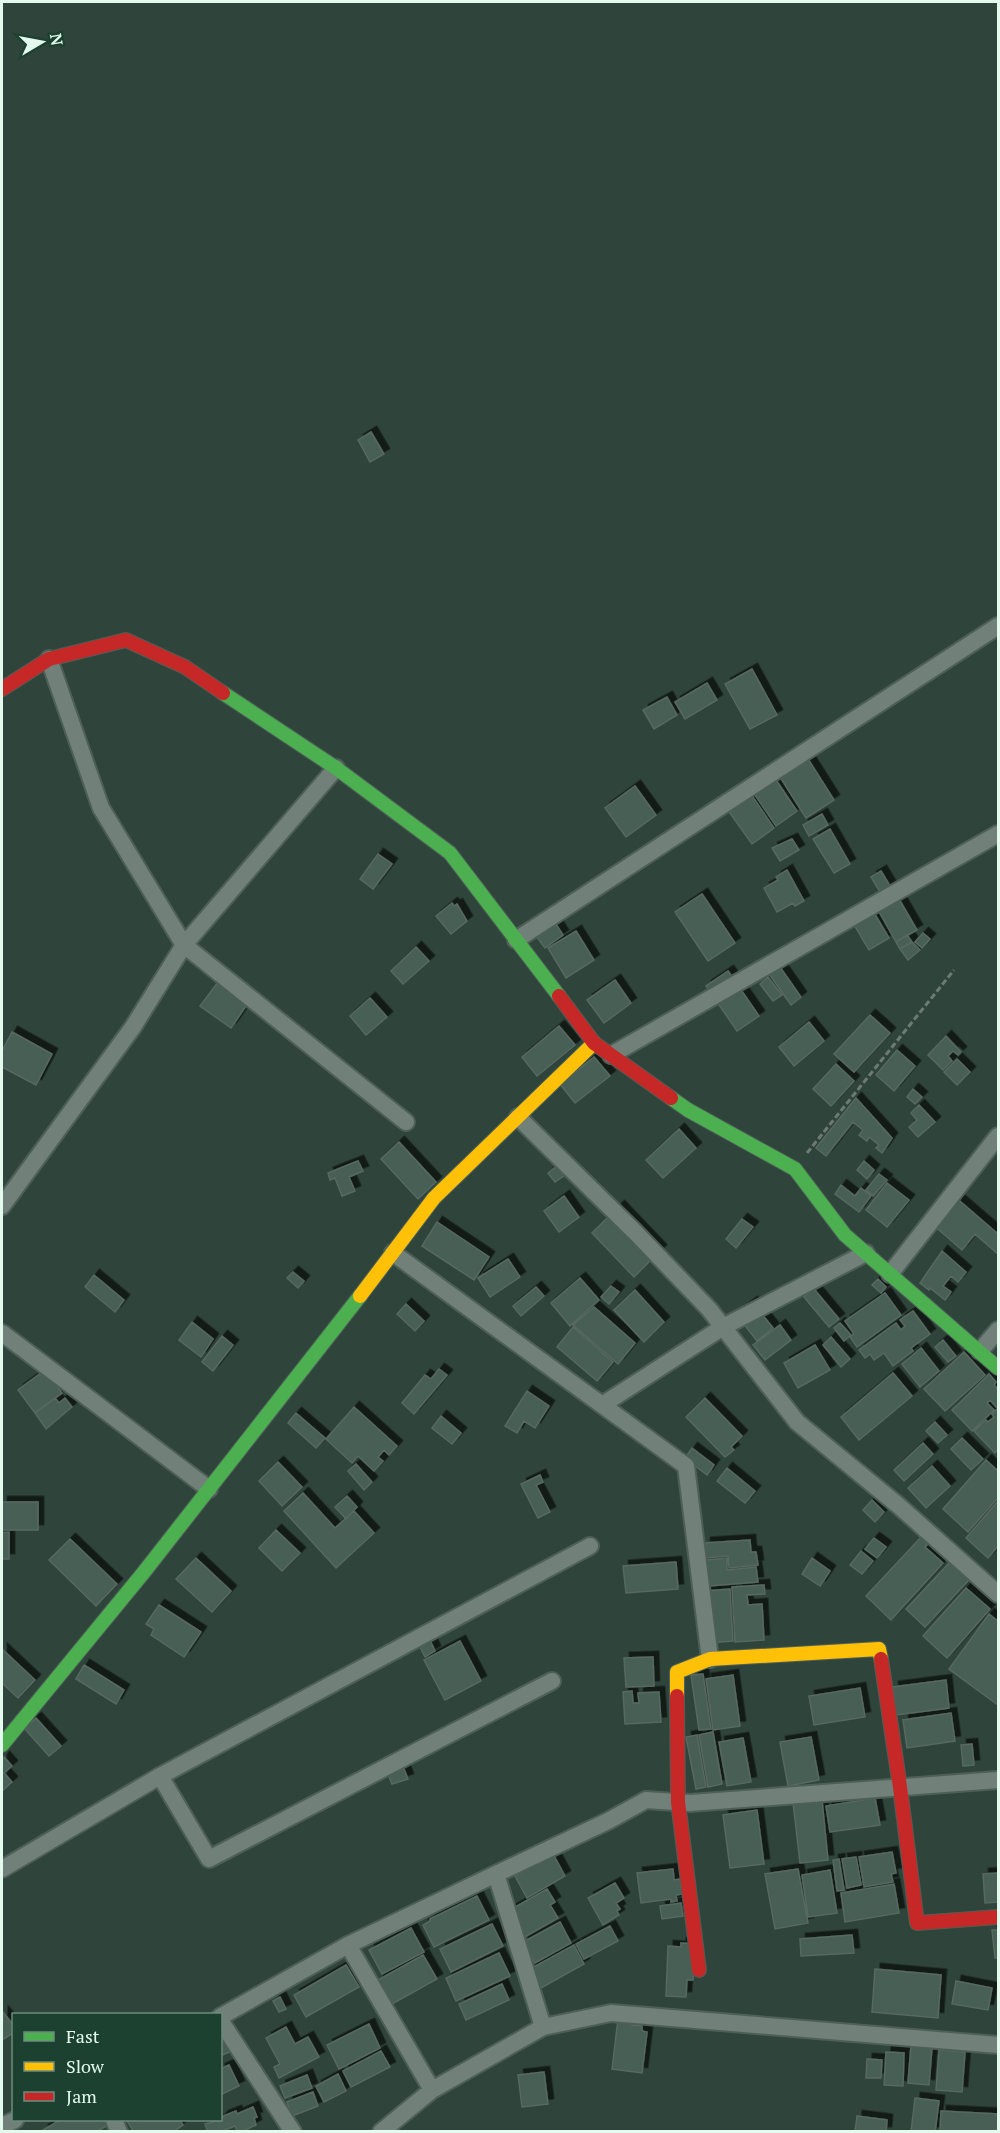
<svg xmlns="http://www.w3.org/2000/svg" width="1000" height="2133" viewBox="0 0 1000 2133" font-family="'PT Serif',serif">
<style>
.building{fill:#465f54;stroke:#586961;stroke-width:1.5;filter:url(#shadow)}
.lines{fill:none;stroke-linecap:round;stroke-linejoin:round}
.street-casing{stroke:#4d5f57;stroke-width:20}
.fast-casing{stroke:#4d5f57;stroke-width:16}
.slow-casing{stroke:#4d5f57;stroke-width:16}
.jam-casing{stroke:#4d5f57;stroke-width:16}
.path{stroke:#6e7b75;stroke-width:3;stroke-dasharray:6 3;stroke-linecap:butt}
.street{stroke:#718079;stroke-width:16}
.fast{stroke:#4caf50;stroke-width:14}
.slow{stroke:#ffc107;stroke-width:14}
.jam{stroke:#c62828;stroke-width:14}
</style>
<defs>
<filter id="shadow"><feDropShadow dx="5.5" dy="-5.5" stdDeviation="0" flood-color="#0009"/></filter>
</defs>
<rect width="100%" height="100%" fill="#2f443a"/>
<path class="building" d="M371 432 384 454 370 462 358 440Z
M752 669 777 715 750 729 725 684Z
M707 683 717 700 685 719 675 702Z
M667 697 677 715 654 729 643 710Z
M808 759 834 800 806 818 780 777Z
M776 780 797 811 776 826 755 795Z
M635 786 656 815 626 837 605 808Z
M750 793 774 828 752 844 727 809Z
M822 814 828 825 809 836 803 825Z
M830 829 850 864 834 873 813 839Z
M792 839 799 850 780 861 772 848Z
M378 854 392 864 373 889 360 879Z
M787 870 804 901 795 906 793 903 777 912 764 888 778 880 776 877Z
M881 871 890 886 880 892 871 877Z
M892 887 917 930 896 942 872 899Z
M702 894 735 943 708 961 675 912Z
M452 903 454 906 457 904 467 921 451 934 436 916Z
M870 906 889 938 869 950 850 918Z
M552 918 563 935 545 948 536 936Z
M576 931 594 960 566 978 548 948Z
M923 933 930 939 922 948 915 942Z
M907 935 912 942 900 949 896 942Z
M912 942 920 950 908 960 900 949Z
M416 947 429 961 403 984 391 971Z
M775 960 801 997 791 1005 764 967Z
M728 971 759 1016 737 1031 706 986Z
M768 977 782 995 773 1001 760 984Z
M615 980 631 1003 604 1023 587 1000Z
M218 982 248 1003 231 1028 200 1006Z
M370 998 387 1017 366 1035 350 1016Z
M870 1015 890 1033 854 1072 834 1054Z
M809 1022 824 1041 794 1066 779 1047Z
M559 1026 575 1045 537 1076 522 1057Z
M12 1032 52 1054 36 1085 2 1067V1051Z
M946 1036 961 1052 958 1055 953 1051 948 1056 952 1061 943 1070 928 1055Z
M897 1050 915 1066 894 1091 876 1075Z
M594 1057 610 1076 575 1103 560 1084Z
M957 1059 970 1072 957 1085 944 1072Z
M836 1064 854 1081 831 1106 813 1089Z
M913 1089 922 1097 915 1104 907 1097Z
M856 1098 892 1138 882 1153 876 1148 879 1145 869 1137 867 1141 859 1135 863 1130 853 1122 826 1156 816 1148Z
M919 1105 935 1122 918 1137 909 1127 917 1120 911 1113Z
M679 1129 696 1148 663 1178 646 1160Z
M399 1142 436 1182 418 1199 381 1159Z
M358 1161 363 1171 349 1177 355 1191 342 1196 335 1178 330 1180 328 1173Z
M864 1161 874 1170 867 1179 857 1170Z
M558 1165 565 1175 555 1182 548 1173Z
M879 1174 887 1180 873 1196 866 1190Z
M887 1183 909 1200 887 1227 866 1210Z
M841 1185 855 1196 861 1188 871 1196 859 1212 835 1194Z
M947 1190 998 1234V1254L975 1234 962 1250 924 1217Z
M564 1196 579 1217 559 1232 544 1211Z
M619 1206 661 1250 634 1277 592 1233Z
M742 1219 753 1227 736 1248 726 1239Z
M437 1222 489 1257 474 1280 422 1246Z
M942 1251 966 1272 958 1282 951 1276 943 1286 951 1292 945 1300 930 1288 929 1290 920 1283Z
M508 1259 520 1277 490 1297 478 1278Z
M293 1272 304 1281 298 1288 287 1278Z
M94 1275 124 1300 115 1312 85 1287Z
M580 1278 599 1300 570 1326 551 1303Z
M878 1279 886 1287 881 1293 872 1285Z
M611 1286 619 1292 609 1304 601 1297Z
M536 1287 544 1296 521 1316 513 1306Z
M814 1289 839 1319 829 1327 804 1297Z
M635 1290 664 1322 644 1342 614 1310Z
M885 1293 901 1315 857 1347 850 1337 854 1334 845 1321Z
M752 1302 773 1328 757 1341 736 1314Z
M406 1304 424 1321 415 1331 397 1314Z
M594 1307 635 1343 618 1364 573 1325Z
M913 1311 930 1334 911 1348 913 1351 893 1366 884 1353 874 1360 870 1354 865 1358 859 1350 896 1323 901 1330 905 1326 900 1320Z
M192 1322 213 1339 201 1357 179 1340Z
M840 1323 851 1335 844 1341 834 1328Z
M780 1325 791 1340 765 1360 753 1345Z
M573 1327 613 1362 597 1381 557 1347Z
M222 1336 233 1345 213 1371 202 1362Z
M831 1337 850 1359 841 1367 823 1345Z
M943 1340 956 1356 948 1362 935 1347Z
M815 1345 830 1370 798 1388 784 1363Z
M921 1348 939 1371 920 1387 902 1364Z
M964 1352 985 1375 945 1411 924 1389Z
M439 1369 447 1375 414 1414 402 1403 425 1375 431 1379Z
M45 1370 62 1393 35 1413 18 1390Z
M893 1373 912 1396 859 1440 841 1417Z
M989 1374 996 1382 994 1385 998 1389V1406L997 1408 990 1400 987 1403 994 1410 972 1431 952 1410Z
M527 1391 549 1406 535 1428 524 1421 517 1433 505 1426Z
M55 1398 59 1403 65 1398 72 1407 46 1429 35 1413Z
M705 1398 742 1436 731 1447 734 1450 725 1457 686 1417Z
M354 1407 397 1446 389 1455 384 1450 378 1457 383 1461 374 1471 358 1456 352 1463 326 1439Z
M998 1408V1449L995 1453 974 1431 986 1420 988 1422 994 1417 992 1414Z
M296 1413 325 1438 316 1448 288 1423Z
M441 1416 461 1433 452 1444 432 1428Z
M935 1422 947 1435 938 1443 926 1431Z
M962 1438 983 1459 971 1470 951 1449Z
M923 1443 933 1454 904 1481 894 1470Z
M692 1448 714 1465 707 1475 685 1458Z
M986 1460 998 1471V1498L968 1532 943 1509Z
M278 1462 302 1487 282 1506 259 1481Z
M356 1464 372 1482 364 1490 348 1471Z
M932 1466 950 1486 926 1508 908 1488Z
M727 1468 755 1491 745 1503 717 1481Z
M540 1475 543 1482 536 1485 550 1512 538 1518 521 1484Z
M303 1493 335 1528 354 1511 374 1533 336 1568 284 1511Z
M347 1496 357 1507 346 1519 335 1507Z
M872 1500 884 1512 875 1522 863 1510Z
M998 1501V1546L988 1558 966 1538Z
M2 1502H38V1530H2Z
M276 1530 300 1553 282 1571 259 1548Z
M9 1532V1559H2V1533Z
M923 1535 930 1542 925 1547 943 1563 891 1620 866 1596Z
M874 1538 886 1547 877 1558 865 1549Z
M70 1539 117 1584 96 1606 49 1560Z
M750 1540 751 1552H756L758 1565 729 1568 728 1556 706 1558 705 1543Z
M861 1551 873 1561 862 1574 850 1565Z
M196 1558 231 1591 212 1612 176 1579Z
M727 1558V1570L756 1567 758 1582 709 1586 707 1560Z
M812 1558 830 1571 820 1586 802 1574Z
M676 1562 678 1589 626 1593 623 1566Z
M950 1562 969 1580 925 1627 906 1609Z
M764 1585 765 1594 747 1595 748 1605 762 1604 764 1640 735 1642 732 1587Z
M966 1588 990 1609 947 1658 923 1636Z
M730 1589 733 1641 708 1643 705 1591Z
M159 1605 201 1632 184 1657 151 1635 154 1629 146 1624Z
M989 1614 998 1621V1705L949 1669Z
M429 1638 435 1651 425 1657 418 1643Z
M460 1641 481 1681 445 1700 424 1660Z
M2 1649 35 1680 18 1698 2 1683Z
M653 1657 654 1686 626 1687 624 1658Z
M84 1665 124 1690 116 1704 76 1679Z
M703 1674 711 1729 699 1730 691 1675Z
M733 1675 740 1726 713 1730 706 1679Z
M946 1680 949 1708 896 1715 893 1687Z
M860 1688 865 1717 814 1725 809 1696Z
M632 1691 633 1703H639L638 1693 659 1692 661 1722 625 1724 623 1692Z
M951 1713 955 1741 907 1748 903 1720Z
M36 1718 61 1746 49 1756 24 1728Z
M713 1732 722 1784 708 1787 699 1735Z
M697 1735 706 1787 696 1789 686 1737Z
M811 1737 819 1780 788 1786 780 1742Z
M743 1738 751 1782 727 1786 719 1742Z
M972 1744 974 1765 963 1766 961 1745Z
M4 1757 12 1766 4 1773 12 1782 2 1791V1760Z
M404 1769 408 1779 392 1784 388 1774Z
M875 1798 880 1825 830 1832 826 1806Z
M822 1800 828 1860 800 1863 793 1803Z
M757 1810 764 1864 730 1868 723 1815Z
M892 1852 896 1873 891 1874 893 1882 864 1887 859 1857Z
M553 1854 565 1876 527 1898 515 1876Z
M856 1857 861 1885 847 1888 842 1859Z
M839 1859 844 1890 837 1891 833 1860Z
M673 1869 674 1880 680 1879 682 1894 676 1895 677 1901 671 1902V1899L641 1903 637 1873Z
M798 1869 808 1923 775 1929 765 1874Z
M830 1870 837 1913 808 1917 802 1875Z
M998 1873V1902L985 1903 983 1874Z
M615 1883 624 1898 616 1903 620 1909 617 1911 619 1915 603 1925 588 1898Z
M894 1884 899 1913 845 1922 841 1893Z
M547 1889 555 1902 550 1905 558 1918 523 1938 508 1911Z
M477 1896 489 1920 434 1947 423 1925 430 1921V1919Z
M681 1903 683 1916 662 1919 660 1906Z
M560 1922 571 1943 535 1963 523 1942Z
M492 1924 503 1946 451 1972 440 1949Z
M610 1926 618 1941 584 1959 576 1944Z
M411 1928 424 1952 382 1974 369 1950Z
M992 1930H998V1958H995Z
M852 1935 854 1953 801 1956 800 1939Z
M681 1943 695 1944 693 1980H687L686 1997 666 1996 668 1946 681 1947Z
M574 1945 584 1964 541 1988 530 1969Z
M499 1953 510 1976 456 2001 446 1978Z
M423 1955 437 1979 392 2004 378 1980Z
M346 1965 359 1987 306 2017 294 1995Z
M875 1969 941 1975 938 2018 872 2012Z
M956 1981 992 1988 988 2010 952 2004Z
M502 1984 509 2000 466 2020 459 2004Z
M280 1997 286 2009 279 2012 273 2001Z
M3 2012 14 2026V2032L4 2039 2 2036Z
M618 2019 633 2021 632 2025 642 2026V2031L647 2032 642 2073 612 2069Z
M369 2024 380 2048 339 2069 327 2045Z
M286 2027 295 2044 308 2037 319 2057 279 2078 274 2067 280 2064 266 2038Z
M220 2029 232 2051 220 2056Z
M911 2046 932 2047 929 2085 908 2083Z
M939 2050 965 2052 962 2092 936 2090Z
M381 2051 390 2067 351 2087 343 2071Z
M886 2052 904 2053 903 2086 884 2085Z
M867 2059 882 2060 881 2078H866Z
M229 2065 239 2086 220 2095V2069Z
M544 2072 548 2104 522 2107 518 2075Z
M338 2074 346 2091 324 2102 316 2086Z
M307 2075 312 2088 285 2098 280 2086Z
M313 2092 318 2106 292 2116 287 2102Z
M915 2098 939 2101 935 2132H911Z
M253 2107 257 2117 254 2118 256 2125 241 2132H238L235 2126 220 2132H208L205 2124 220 2120 223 2116 236 2111 237 2114Z
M941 2111 998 2114V2132H940Z
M857 2116 887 2120 886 2132H855Z
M60 2120H105L108 2125 96 2132H44L43 2130Z
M130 2120H149L150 2121 180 2120 183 2125 173 2132H134L127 2121Z"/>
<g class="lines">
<g class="street-casing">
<path id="street" d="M49 659 101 808 184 945 336 768
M516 940 998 626
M611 1055 998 834
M518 1117 635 1232 709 1309 797 1422 899 1506 998 1594
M2 1206 133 1027 184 945 406 1122
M393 1253 686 1466 710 1659
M890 1274 998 1136
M2 1333 209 1489
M980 1351 998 1330
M602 1405 723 1327 866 1253
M160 1776 209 1859 552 1681
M2 1869 160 1776 590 1546
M496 1874 608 1821 646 1800 690 1803 998 1780
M348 1945 432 2090
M220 2017 348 1945 496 1874 543 2027
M220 2020 293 2132
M114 2120 119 2132
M2 2126 15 2120
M381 2132 432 2090 543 2027 611 2013 998 2045"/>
</g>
<g class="fast-casing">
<path id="fast" d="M223 693 336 768 450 853 559 996
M671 1098 688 1110 795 1169 845 1235 998 1368
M2 1745 144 1572 360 1296"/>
</g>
<g class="slow-casing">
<path id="slow" d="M360 1296 434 1198 594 1043
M677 1696V1672L710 1659 879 1649 881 1659"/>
</g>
<g class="jam-casing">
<path id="jam" d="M2 689 49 659 126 640 185 667 223 693
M559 996 594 1043 671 1098
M881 1659 900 1787 917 1923 998 1917
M677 1696 678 1802 699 1970"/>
</g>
<path class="path" d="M807 1153 954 970"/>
<use href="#street" class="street"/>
<use href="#fast" class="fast"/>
<use href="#slow" class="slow"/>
<use href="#jam" class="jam"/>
</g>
<rect width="1000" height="2133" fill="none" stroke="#e5faef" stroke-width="6"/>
<rect x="12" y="2013" width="210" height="108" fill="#1c4131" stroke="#6c8b7d" stroke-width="1.5"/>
<rect x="24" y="2032" width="30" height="9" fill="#4caf50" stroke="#6c8b7d" stroke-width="1.5"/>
<text x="66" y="2043" font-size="18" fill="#e5faef">Fast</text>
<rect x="24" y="2062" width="30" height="9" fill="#ffc107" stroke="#6c8b7d" stroke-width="1.5"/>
<text x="66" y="2073" font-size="18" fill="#e5faef">Slow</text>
<rect x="24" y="2092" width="30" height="9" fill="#c62828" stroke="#6c8b7d" stroke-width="1.5"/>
<text x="66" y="2103" font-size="18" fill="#e5faef">Jam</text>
<g transform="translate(42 42) rotate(80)" stroke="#1c4131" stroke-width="4.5" paint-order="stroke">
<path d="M0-4.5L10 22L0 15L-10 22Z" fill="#e5faef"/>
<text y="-9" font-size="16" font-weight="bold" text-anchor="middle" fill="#e5faef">N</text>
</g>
</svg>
